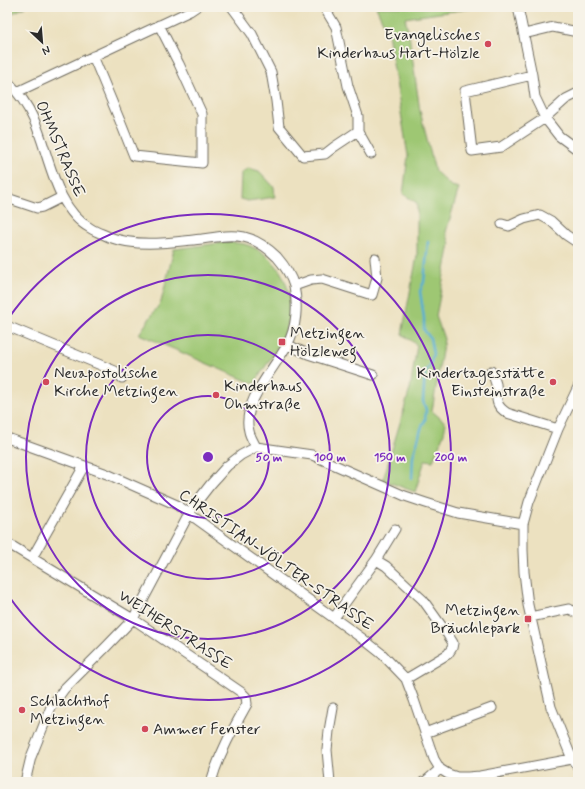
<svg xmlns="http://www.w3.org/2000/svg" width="585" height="789" viewBox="0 0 585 789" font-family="Mynerve,sans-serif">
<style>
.green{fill:#9ec773;stroke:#64794f}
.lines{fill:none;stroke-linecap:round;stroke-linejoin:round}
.stream{stroke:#56aed3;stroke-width:2.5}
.minor-casing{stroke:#6f6b5f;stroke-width:11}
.minor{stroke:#fff;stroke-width:9}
.ring{fill:none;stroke:#7b2cbf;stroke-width:2}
.poi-dot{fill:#d1495b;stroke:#f7f3e8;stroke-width:1.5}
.labels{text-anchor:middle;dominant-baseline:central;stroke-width:3.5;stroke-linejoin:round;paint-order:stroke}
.poi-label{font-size:16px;fill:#2b2b2b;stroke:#f7f3e8;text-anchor:start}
.street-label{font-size:16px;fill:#2b2b2b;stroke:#f7f3e8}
.centre{fill:#7b2cbf;stroke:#f7f3e8;stroke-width:2}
.ring-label{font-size:12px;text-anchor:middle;font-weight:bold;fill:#7b2cbf;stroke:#f7f3e8;stroke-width:3.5;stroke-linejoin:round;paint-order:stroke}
</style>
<rect width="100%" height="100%" fill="#f7f3e8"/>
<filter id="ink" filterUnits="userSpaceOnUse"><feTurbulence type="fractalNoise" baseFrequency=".025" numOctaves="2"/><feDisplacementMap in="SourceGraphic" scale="8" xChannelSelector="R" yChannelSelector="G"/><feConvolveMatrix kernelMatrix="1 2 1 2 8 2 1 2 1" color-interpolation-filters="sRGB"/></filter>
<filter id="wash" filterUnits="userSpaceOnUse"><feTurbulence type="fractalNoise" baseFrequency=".012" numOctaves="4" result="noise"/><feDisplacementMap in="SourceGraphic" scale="16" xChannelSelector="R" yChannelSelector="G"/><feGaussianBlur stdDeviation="0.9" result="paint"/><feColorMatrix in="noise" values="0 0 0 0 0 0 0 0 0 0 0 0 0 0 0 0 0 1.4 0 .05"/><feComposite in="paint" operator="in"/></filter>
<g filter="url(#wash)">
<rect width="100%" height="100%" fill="#ece1c0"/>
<path class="green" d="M14 7H25L7 16V11Z
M376 7H482L405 18 409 34 420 111 435 171 451 186 459 188 446 232 450 244 436 316 444 339 432 411 446 423 444 433 433 461 425 460 415 492 383 480 410 389 417 345 402 334 417 256V203L403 194 408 156 388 33Z
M248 168 259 171 274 187 275 197 248 201 240 199 241 173Z
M229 242C234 243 239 243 244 244 280 254 299 294 286 329 279 349 265 366 254 384L139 334 161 302 174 249Z"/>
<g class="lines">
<path class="stream" d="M412 478 413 456 421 429 425 420 426 410 423 401 425 372 430 366 433 354 430 338 424 330V318L420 291 424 282 428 242"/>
</g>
</g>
<g filter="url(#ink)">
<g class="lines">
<g class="minor-casing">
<path id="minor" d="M232 7 252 34 271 72 276 101 279 127 303 156 325 154 334 147 358 131V116L348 86 336 27 324 7
M518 7 532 75 535 97 545 118 559 136 578 150
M524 34 553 27 578 32
M93 56 120 121 134 156 202 163V114L179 64 159 25
M532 75 465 91 472 151 501 147 545 118 566 99 578 93
M7 81C18 92 28 106 34 120 49 153 55 209 90 228 96 232 103 234 109 237 139 248 172 242 202 239 216 237 230 234 244 237 257 240 268 248 277 257 284 265 291 276 294 286 298 304 297 328 287 345 275 368 241 403 249 431 250 437 254 442 256 447
M17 92 190 11 196 7
M358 131 371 154
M7 198 37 208 42 207 62 197
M502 224 509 226 524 219 540 215 551 221 566 235 578 243
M294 286 311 280 322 279 372 295 377 278 375 258
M7 326 115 371 122 378
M288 345 308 354 373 375
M491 371C493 375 495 380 496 384 498 398 493 404 507 413L558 429
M578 387 558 429 529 502 523 524V550L524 572 528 605 551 707 572 759 578 767
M7 438 107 474 177 505 363 639 382 654 406 679 414 700 434 759 440 769 448 774 457 777H468L480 776 572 759 578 756
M7 543 133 619 222 679 241 692 246 697 247 704C233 729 219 754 211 782
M32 558 84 466
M376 560 386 566 423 600 448 635 453 643 452 648 448 654 406 679
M530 617 569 609 578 613
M334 618 376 560 395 529
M425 733 492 708
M25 782 31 757 51 707 64 689 106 647 133 619 189 514 196 503 210 485 227 466 241 455 256 447 312 455 405 496 426 503 458 513 523 524
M330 782 327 750 329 731 333 708
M423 782 426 781 440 769"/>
</g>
<use href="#minor" class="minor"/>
</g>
</g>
<g class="ring">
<circle cx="208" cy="457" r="61"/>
<circle cx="208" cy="457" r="122"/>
<circle cx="208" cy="457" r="182"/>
<path d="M8 319A243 243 0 1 1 8 595"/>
</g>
<g class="poi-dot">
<circle cx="488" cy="44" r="4"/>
<rect x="278" y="338" width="8" height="8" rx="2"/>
<circle cx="46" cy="382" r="4"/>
<circle cx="553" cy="382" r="4"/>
<circle cx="216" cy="395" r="4"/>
<rect x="524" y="615" width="8" height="8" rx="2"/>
<circle cx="22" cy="710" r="4"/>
<circle cx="145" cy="729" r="4"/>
</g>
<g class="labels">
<g class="poi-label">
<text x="480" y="35" text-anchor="end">Evangelisches<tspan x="480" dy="18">Kinderhaus Hart-Hölzle</tspan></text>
<text x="290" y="333">Metzingen<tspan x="290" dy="18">Hölzleweg</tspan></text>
<text x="54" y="373">Neuapostolische<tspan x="54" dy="18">Kirche Metzingen</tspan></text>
<text x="545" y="373" text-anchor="end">Kindertagesstätte<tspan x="545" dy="18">Einsteinstraße</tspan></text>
<text x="224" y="386">Kinderhaus<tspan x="224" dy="18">Ohmstraße</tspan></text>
<text x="520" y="610" text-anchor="end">Metzingen<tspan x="520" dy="18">Bräuchlepark</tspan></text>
<text x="30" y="701">Schlachthof<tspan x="30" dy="18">Metzingen</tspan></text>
<text x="153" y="729">Ammer Fenster</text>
</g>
<g class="street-label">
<text transform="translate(60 149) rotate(67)">OHMSTRASSE</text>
<text transform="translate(276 560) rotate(35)">CHRISTIAN-VÖLTER-STRASSE</text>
<text transform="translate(175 630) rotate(33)">WEIHERSTRASSE</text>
</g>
</g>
<circle cx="208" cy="457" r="6" class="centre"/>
<g class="ring-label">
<text x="269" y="461">50 m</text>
<text x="330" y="461">100 m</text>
<text x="390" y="461">150 m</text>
<text x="451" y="461">200 m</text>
</g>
<rect width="585" height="789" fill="none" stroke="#f7f3e8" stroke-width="24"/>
<g transform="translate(42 42) rotate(154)" stroke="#f7f3e8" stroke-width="3" paint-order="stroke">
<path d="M0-3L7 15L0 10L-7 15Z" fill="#2b2b2b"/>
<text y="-6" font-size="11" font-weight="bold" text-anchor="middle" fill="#2b2b2b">N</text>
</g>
</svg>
